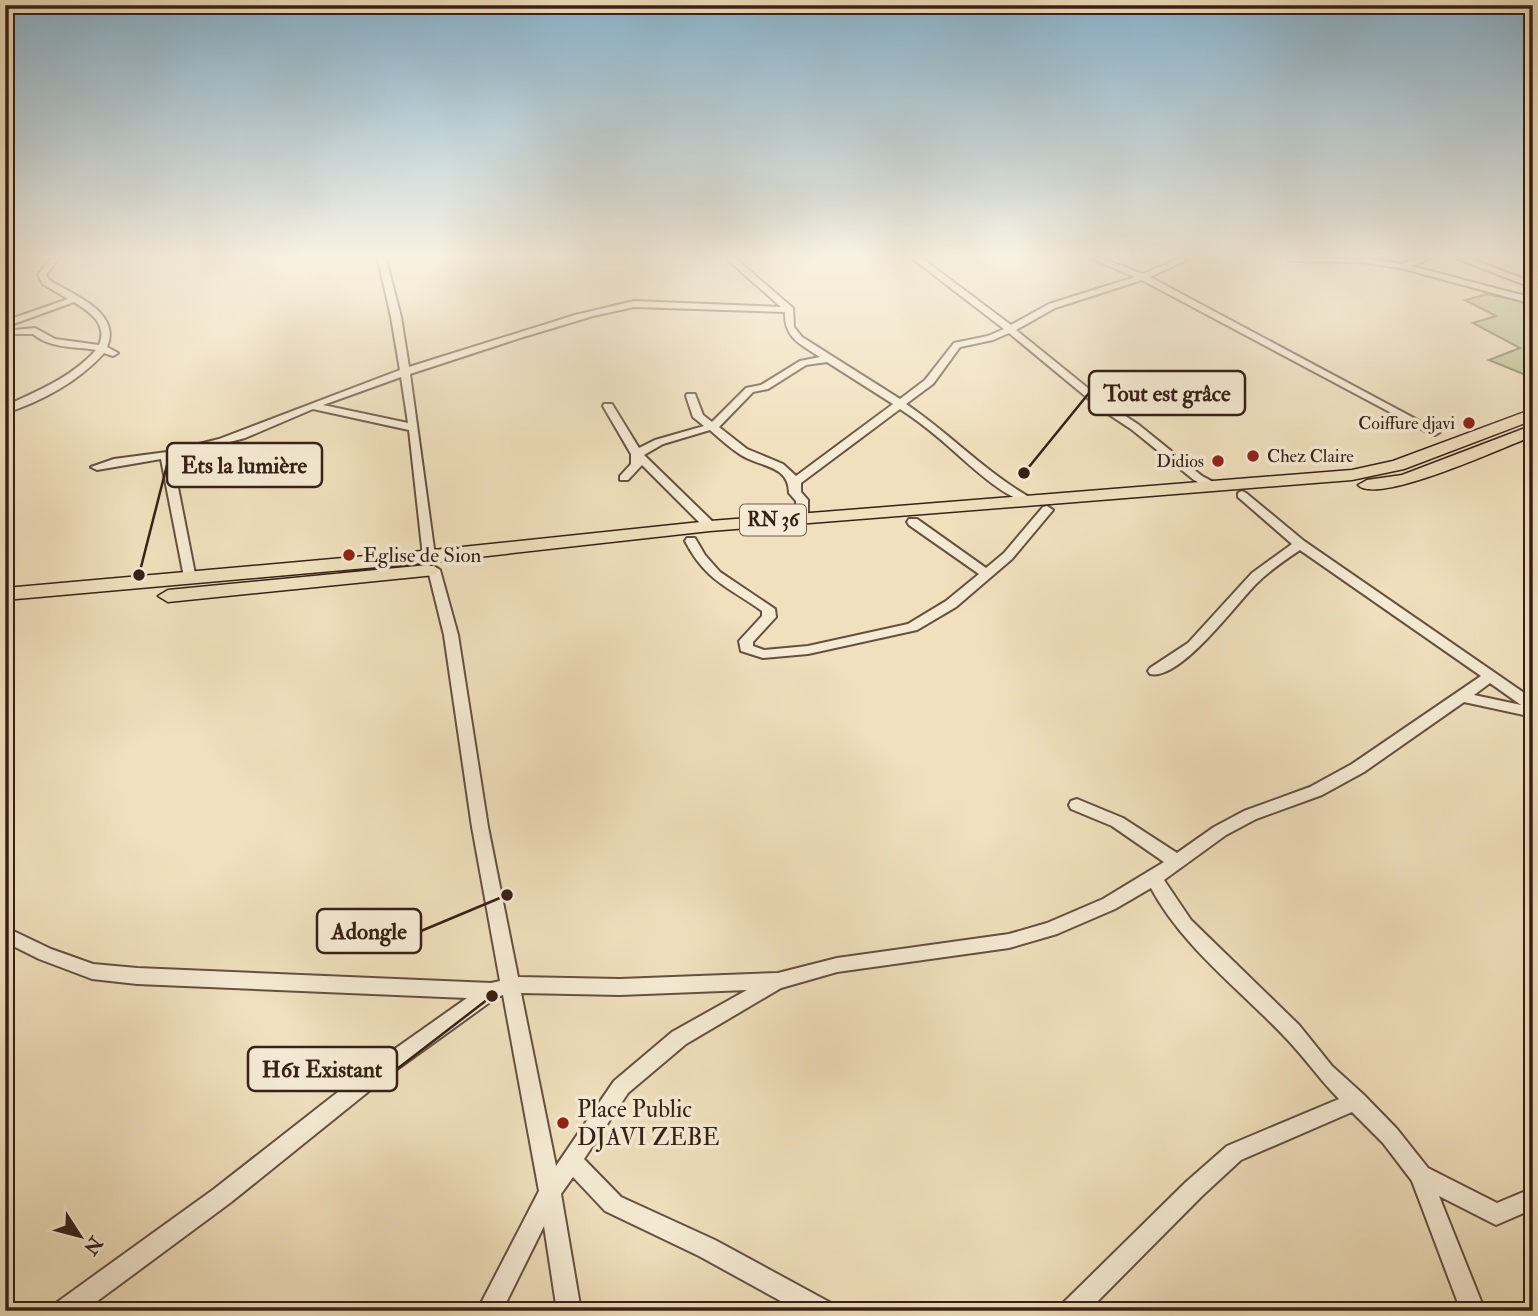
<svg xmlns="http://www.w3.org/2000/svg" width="1538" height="1316" viewBox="0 0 1538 1316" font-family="'IM FELL Double Pica',serif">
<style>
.green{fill:#bbc290;stroke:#797154;stroke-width:2}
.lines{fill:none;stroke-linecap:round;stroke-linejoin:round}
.minor-casing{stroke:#655040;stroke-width:4}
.primary-casing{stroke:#372017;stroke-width:3}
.minor{fill:#f5ebd4;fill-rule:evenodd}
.primary{fill:#f0e0bd;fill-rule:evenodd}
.poi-dot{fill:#8f2418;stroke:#f5ebd4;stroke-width:2.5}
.labels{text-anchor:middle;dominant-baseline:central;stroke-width:7;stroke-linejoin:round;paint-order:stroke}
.far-poi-label{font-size:18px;fill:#372017;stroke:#f5ebd4;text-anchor:end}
.shield{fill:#f5ebd4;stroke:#705d50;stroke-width:2}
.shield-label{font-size:19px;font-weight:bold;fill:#372017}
.poi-label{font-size:21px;fill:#372017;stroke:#f5ebd4;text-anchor:start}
.near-poi-label{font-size:24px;fill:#372017;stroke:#f5ebd4;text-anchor:start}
.leader{fill:none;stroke:#372017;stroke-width:2.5}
.callout-dot{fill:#372017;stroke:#f5ebd4;stroke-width:2.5}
.callout{fill:#f5ebd4;stroke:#372017;stroke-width:2.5}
.callout-label{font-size:23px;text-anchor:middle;font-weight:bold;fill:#372017}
</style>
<rect width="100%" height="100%" fill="#f0e0bd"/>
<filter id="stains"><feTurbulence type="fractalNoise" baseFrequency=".00286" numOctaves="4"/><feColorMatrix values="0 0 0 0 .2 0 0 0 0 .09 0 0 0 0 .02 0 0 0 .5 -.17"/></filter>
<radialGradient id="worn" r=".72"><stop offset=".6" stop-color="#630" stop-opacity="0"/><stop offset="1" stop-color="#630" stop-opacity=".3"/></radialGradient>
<path class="green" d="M1487 294 1533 304V378L1489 360 1520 348 1473 323 1496 316 1465 300Z"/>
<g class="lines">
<g class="minor-casing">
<path id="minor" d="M50 259H58L46 275 49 280C73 295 122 312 107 347L118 353 113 356 104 353C79 381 41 402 5 413V406C38 391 72 377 96 350 74 346 51 349 33 334H14V330L35 328 55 339 99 345C108 324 90 312 74 302L5 327V321L68 299 43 284 38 275Z
M378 259H386L401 317 409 367 575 315 634 301 781 307 727 259H736L793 308 794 327 802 337 900 399 925 380 954 343 988 336 1004 329 913 259H923L1011 325 1049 304 1135 277 1092 259H1104L1143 274 1178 259H1189L1150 277 1440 432 1435 435 1431 434 1142 280 1055 308 1016 330 1110 406 1139 425 1202 476 1217 484V488H1209L1194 480 1131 429 1102 410 1009 333 993 340 960 347 933 384 906 404C949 433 984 471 1029 497V501C1008 504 957 453 940 439 927 428 914 418 900 409L801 483V492L808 500V518L802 522 796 518V501L789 493C789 465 760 467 741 455 730 448 720 439 710 430L663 444 644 455 714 523 716 526 710 530 706 529 642 465 628 480H620V476L631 464V454L603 406 604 404H612L639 448 655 440 704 426 693 417 686 396 687 394H695L703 415 712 422 746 388 761 385 800 361 820 357C800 344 784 338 785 312L634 307 593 316 520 338 410 374 435 556 433 559 429 560 423 556 409 430 313 409 245 438 172 457 196 579 190 583 185 582 161 459 97 470 91 467 114 459 167 452 219 439 400 370 391 317ZM827 362 893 404 796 476 783 464 747 449 719 427 753 392 768 389 806 365ZM401 377 408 423 323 405Z
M1287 259H1371L1401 264 1416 259H1430L1411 266 1533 298V304L1401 268 1359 262 1291 261Z
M1458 259H1470L1533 282V288Z
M1242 491 1246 493 1304 541 1533 699V717L1464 702 1364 772 1322 795 1256 819 1226 835 1164 880 1191 920 1299 1025 1332 1066 1364 1095 1397 1129 1428 1168 1497 1203 1533 1188V1209L1496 1225 1439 1196 1485 1311H1461L1412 1181 1383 1143 1352 1112 1241 1160 1202 1196 1088 1311H1059L1063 1303 1186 1182 1227 1146 1339 1099C1319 1079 1303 1055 1283 1035 1238 988 1182 946 1151 888L1115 909 1057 934 1009 948 837 972 781 988 686 1044 628 1093 584 1159 621 1197 715 1240 831 1303 835 1311H799L699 1256 605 1211 573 1177 561 1194 581 1311H557L544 1226 502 1311H477L539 1191 503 995 497 997 389 1075 230 1203 84 1311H52L56 1303 214 1189 375 1063 467 998 137 984 92 979 39 959 5 942V927L51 949 93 964 137 968 491 983 500 981 472 827 444 635 428 570 429 567 434 566 440 570 458 635 488 827 518 977 620 979 778 973 837 958 1009 934 1047 923 1103 899 1164 862 1112 826 1071 809 1069 805 1071 801 1077 799 1123 818 1177 853 1214 827 1244 811 1310 787 1352 764 1481 676 1300 550C1285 560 1269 571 1256 584 1236 604 1180 681 1150 674L1148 671 1150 668 1188 643 1252 573 1292 544 1238 497V493ZM1490 683 1521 705 1474 695ZM747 990 672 1032 614 1081 556 1166 521 993 620 995Z
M1047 506 1053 510 1012 559 956 607 917 630 808 654 763 658 741 651 739 641 762 616V611C727 586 706 581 685 541L687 538H695L705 555 720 572 775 609 776 617 753 642V646L764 650 808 646 908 624 946 601 979 574 909 525 907 522 909 519H917L986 568 1004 553 1043 507Z"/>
</g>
<g class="primary-casing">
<path id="primary" d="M1533 409V420L1404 469 1352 480 710 531 433 562 5 600V588L433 550 710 521 1352 470 1393 461Z
M1533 425V436C1506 446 1377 506 1358 485L1367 480 1402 475Z
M428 565 435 567 438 571 435 575 168 602 158 596 168 590Z"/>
</g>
<use href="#minor" class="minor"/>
<use href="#primary" class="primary"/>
</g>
<linearGradient id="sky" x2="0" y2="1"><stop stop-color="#89b7d4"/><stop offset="0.58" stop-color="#f8f1e1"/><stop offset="1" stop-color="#f8f1e1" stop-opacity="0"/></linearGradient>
<rect width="1538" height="443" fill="url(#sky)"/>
<g class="poi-dot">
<circle cx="1469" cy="423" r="7"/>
<circle cx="1253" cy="456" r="7"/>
<circle cx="1218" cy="461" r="7"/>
<circle cx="349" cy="555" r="7"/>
<circle cx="563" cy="1123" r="7"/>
</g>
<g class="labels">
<g class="far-poi-label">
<text x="1455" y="423">Coiffure djavi</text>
<text x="1267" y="456" text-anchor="start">Chez Claire</text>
<text x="1204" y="461">Didios</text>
</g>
<rect class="shield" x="740" y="504.5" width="66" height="31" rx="5"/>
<g class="shield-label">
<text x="773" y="520">RN 36</text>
</g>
<g class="poi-label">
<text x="363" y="555">Eglise de Sion</text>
</g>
<g class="near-poi-label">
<text x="577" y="1109">Place Public<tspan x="577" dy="28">DJAVI ZEBE</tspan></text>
</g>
</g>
<path class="leader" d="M1024 473L1089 393M139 575L167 465M507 895L421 931M492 996L397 1069"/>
<g class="callout-dot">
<circle cx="1024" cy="473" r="7"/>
<circle cx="139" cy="575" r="7"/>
<circle cx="507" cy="895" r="7"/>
<circle cx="492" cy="996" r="7"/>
</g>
<g class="callout">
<rect x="1089" y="371" width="156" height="44" rx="7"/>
<rect x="167" y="443" width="155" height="44" rx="7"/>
<rect x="317" y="909" width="104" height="44" rx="7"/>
<rect x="248" y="1047" width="149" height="44" rx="7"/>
</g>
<g class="callout-label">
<text x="1167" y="401">Tout est grâce</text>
<text x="244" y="473">Ets la lumière</text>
<text x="369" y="939">Adongle</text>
<text x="322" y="1077">H61 Existant</text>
</g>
<rect width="1538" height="1316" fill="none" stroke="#f0e0bd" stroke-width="28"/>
<rect x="7" y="7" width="1524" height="1302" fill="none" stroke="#372017" stroke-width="3.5"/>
<rect x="14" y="14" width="1510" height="1288" fill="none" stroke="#372017" stroke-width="2"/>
<g transform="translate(80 1236) rotate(126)" stroke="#f5ebd4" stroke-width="5" paint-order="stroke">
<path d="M0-5L12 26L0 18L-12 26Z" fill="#372017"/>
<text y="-10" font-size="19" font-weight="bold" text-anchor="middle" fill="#372017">N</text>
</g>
<rect width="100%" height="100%" filter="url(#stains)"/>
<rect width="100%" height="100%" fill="url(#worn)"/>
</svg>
